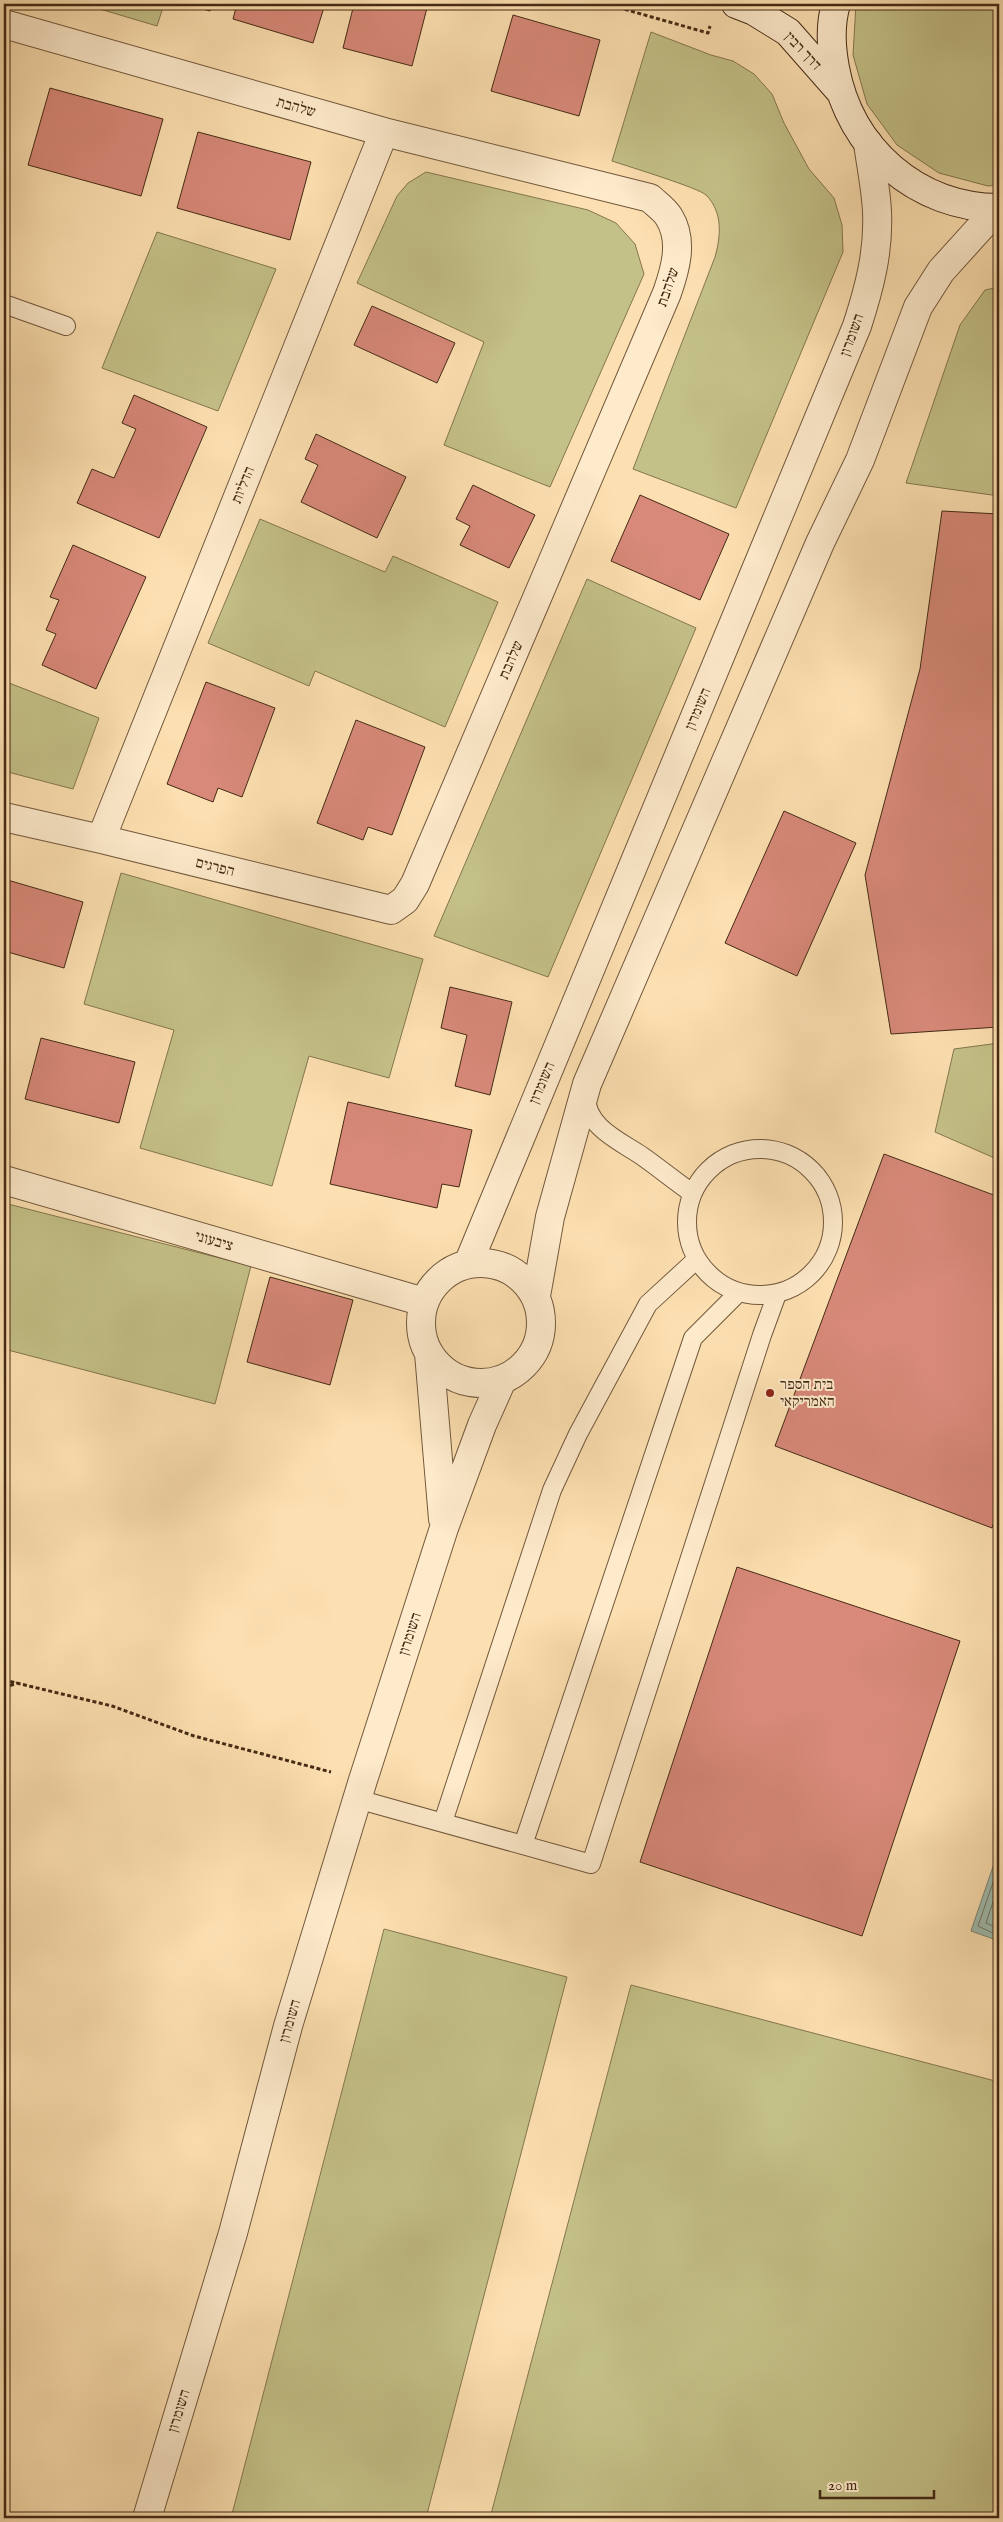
<svg xmlns="http://www.w3.org/2000/svg" width="1003" height="2522" viewBox="0 0 1003 2522" font-family="'IM FELL English','Frank Ruhl Libre',serif">
<style>
.green{fill:#c4c188;stroke:#84764e}
.water{fill:#9fbdb0;stroke:#7b8272}
.lines{fill:none;stroke-linecap:round;stroke-linejoin:round}
.shore{stroke:#727462;stroke-width:1}
.building{fill:#d88979;stroke:#442a15}
.lane-casing{stroke:#72583c;stroke-width:20}
.street-casing{stroke:#72583c;stroke-width:30}
.secondary-casing{stroke:#442a15;stroke-width:30}
.path{stroke:#442a15;stroke-width:3;stroke-dasharray:4 2.5;stroke-linecap:butt}
.lane{stroke:#feebcc;stroke-width:18}
.street{stroke:#feebcc;stroke-width:28}
.secondary{stroke:#feebcc;stroke-width:28}
.poi-dot{fill:#8f2418;stroke:#feebcc;stroke-width:2}
.labels{text-anchor:middle;dominant-baseline:central;stroke-width:4;stroke-linejoin:round;paint-order:stroke}
.street-label{font-size:15px;fill:#442a15;stroke:#feebcc}
.poi-label{font-size:15px;fill:#442a15;stroke:#feebcc;text-anchor:start}
</style>
<rect width="100%" height="100%" fill="#fde0b1"/>
<filter id="stains"><feTurbulence type="fractalNoise" baseFrequency=".004" numOctaves="4"/><feColorMatrix values="0 0 0 0 .2 0 0 0 0 .09 0 0 0 0 .02 0 0 0 .5 -.17"/></filter>
<radialGradient id="worn" r=".72"><stop offset=".6" stop-color="#630" stop-opacity="0"/><stop offset="1" stop-color="#630" stop-opacity=".3"/></radialGradient>
<path class="green" d="M83 4H164L157 26Z
M856 4H999V185L988 186 939 173 897 145 867 104 853 55Z
M651 32 711 55 733 61 754 74 772 94 784 123 809 169 834 198 842 225 843 252 736 508 633 469 715 257C721 236 723 212 706 195 699 188 627 166 612 161Z
M426 172 588 210 616 223 635 244 644 274 550 487 444 445 484 342 357 283 397 196 408 183Z
M157 232 276 269 218 411 102 368Z
M999 287V496L906 483 960 325 985 290Z
M260 519 385 572 393 556 498 602 445 727 315 671 309 686 208 643Z
M587 579 696 628 548 977 434 936Z
M4 681 99 718 73 789 4 771Z
M121 873 423 959 389 1078 309 1056 272 1186 140 1148 174 1030 84 1004Z
M999 1043V1160L935 1132 954 1049Z
M4 1203 251 1266 215 1404 4 1349Z
M384 1929 567 1977 426 2518H231Z
M631 1985 999 2082V2518H490Z"/>
<path class="water" d="M999 1849V1941L971 1931Z"/>
<g class="lines">
<path class="shore" d="M999 1865 978 1926 999 1936
M999 1884 986 1923 999 1929"/>
</g>
<path class="building" d="M185 4H212L210 11Z
M237 4H325L313 43 233 19Z
M354 4H428L412 66 343 48Z
M513 15 600 40 579 116 491 91Z
M50 88 163 119 141 196 28 165Z
M198 132 311 162 290 240 177 208Z
M372 306 455 343 437 383 354 345Z
M134 395 207 427 159 538 77 503 92 469 114 478 136 429 122 423Z
M316 434 406 477 377 538 301 502 318 465 305 459Z
M473 485 535 515 509 568 460 545 470 526 456 519Z
M640 495 729 534 700 600 611 561Z
M942 511 999 514V1027L891 1034 865 875 920 669Z
M73 545 146 577 96 689 42 665 56 634 46 630 59 600 50 597Z
M206 682 275 708 242 797 218 788 213 802 167 784Z
M356 720 425 747 392 835 368 827 363 840 317 823Z
M784 811 856 843 797 976 725 943Z
M4 879 83 902 64 968 4 951Z
M450 987 512 1002 490 1095 455 1086 467 1035 441 1028Z
M41 1038 135 1062 119 1123 25 1099Z
M348 1102 472 1130 459 1187 442 1184 437 1208 330 1184Z
M884 1154 999 1197V1507L992 1528 775 1446Z
M270 1277 353 1300 330 1385 247 1362Z
M737 1567 960 1641 862 1936 640 1862Z"/>
<g class="lines">
<g class="lane-casing">
<path id="lane" d="M4 304 66 326
M586 1095C585 1127 620 1141 642 1156 659 1168 675 1181 692 1193
M687 1222a73 73 0 1 1 146 0a73 73 0 1 1-146 0Z
M357 1799 591 1864 762 1335 777 1294
M443 1822 552 1490 578 1434 648 1304 697 1259
M523 1845 693 1338 738 1293"/>
</g>
<g class="street-casing">
<path id="street" d="M4 24 384 132 650 198C656 204 665 210 669 217 684 241 675 270 667 293L415 884 405 900 391 910 101 839 4 817
M101 839 384 132
M4 1180 424 1302
M421 1323a60 60 0 1 1 120 0a60 60 0 1 1-120 0Z
M468 1264 857 326C869 289 879 252 877 212 876 189 871 166 868 143
M536 1296 550 1217 587 1084 820 543 860 460 918 307 941 271 998 208
M429 1353 443 1519
M147 2518 233 2233 288 2026 363 1780 444 1528 482 1425 502 1380"/>
</g>
<g class="secondary-casing">
<path id="secondary" d="M736 4 754 11 788 32 839 90
M836 4C830 24 831 47 835 68 850 149 916 207 999 208"/>
</g>
<path class="path" d="M606 4 708 33 710 26
M4 1680 112 1706 194 1736 331 1772
M4 1688 17 1683"/>
<use href="#lane" class="lane"/>
<use href="#street" class="street"/>
<use href="#secondary" class="secondary"/>
</g>
<circle class="poi-dot" cx="770" cy="1393" r="5"/>
<g class="labels">
<g class="street-label">
<text transform="translate(803 51) rotate(47)">דרך רבין</text>
<text transform="translate(296 107) rotate(16)">שלהבת</text>
<text transform="translate(668 287) rotate(-71)">שלהבת</text>
<text transform="translate(852 335) rotate(-70)">השומרון</text>
<text transform="translate(243 485) rotate(-68)">הדליות</text>
<text transform="translate(511 660) rotate(-67)">שלהבת</text>
<text transform="translate(698 709) rotate(-67)">השומרון</text>
<text transform="translate(215 867) rotate(14)">הפרגים</text>
<text transform="translate(542 1083) rotate(-67)">השומרון</text>
<text transform="translate(214 1241) rotate(16)">ציבעוני</text>
<text transform="translate(410 1634) rotate(-72)">השומרון</text>
<text transform="translate(290 2021) rotate(-74)">השומרון</text>
<text transform="translate(179 2411) rotate(-73)">השומרון</text>
</g>
<g class="poi-label">
<text x="780" y="1384">בית הספר<tspan x="780" dy="17">האמריקאי</tspan></text>
</g>
</g>
<rect width="1003" height="2522" fill="none" stroke="#fde0b1" stroke-width="20"/>
<rect x="5" y="5" width="993" height="2512" fill="none" stroke="#442a15" stroke-width="2.5"/>
<rect x="10" y="10" width="983" height="2502" fill="none" stroke="#442a15"/>
<path d="M820 2490v8h114v-8" fill="none" stroke="#442a15" stroke-width="2.5"/>
<text x="828" y="2490" font-size="15" fill="#442a15" stroke="#feebcc" stroke-width="4" paint-order="stroke">20 m</text>
<rect width="100%" height="100%" filter="url(#stains)"/>
<rect width="100%" height="100%" fill="url(#worn)"/>
</svg>
